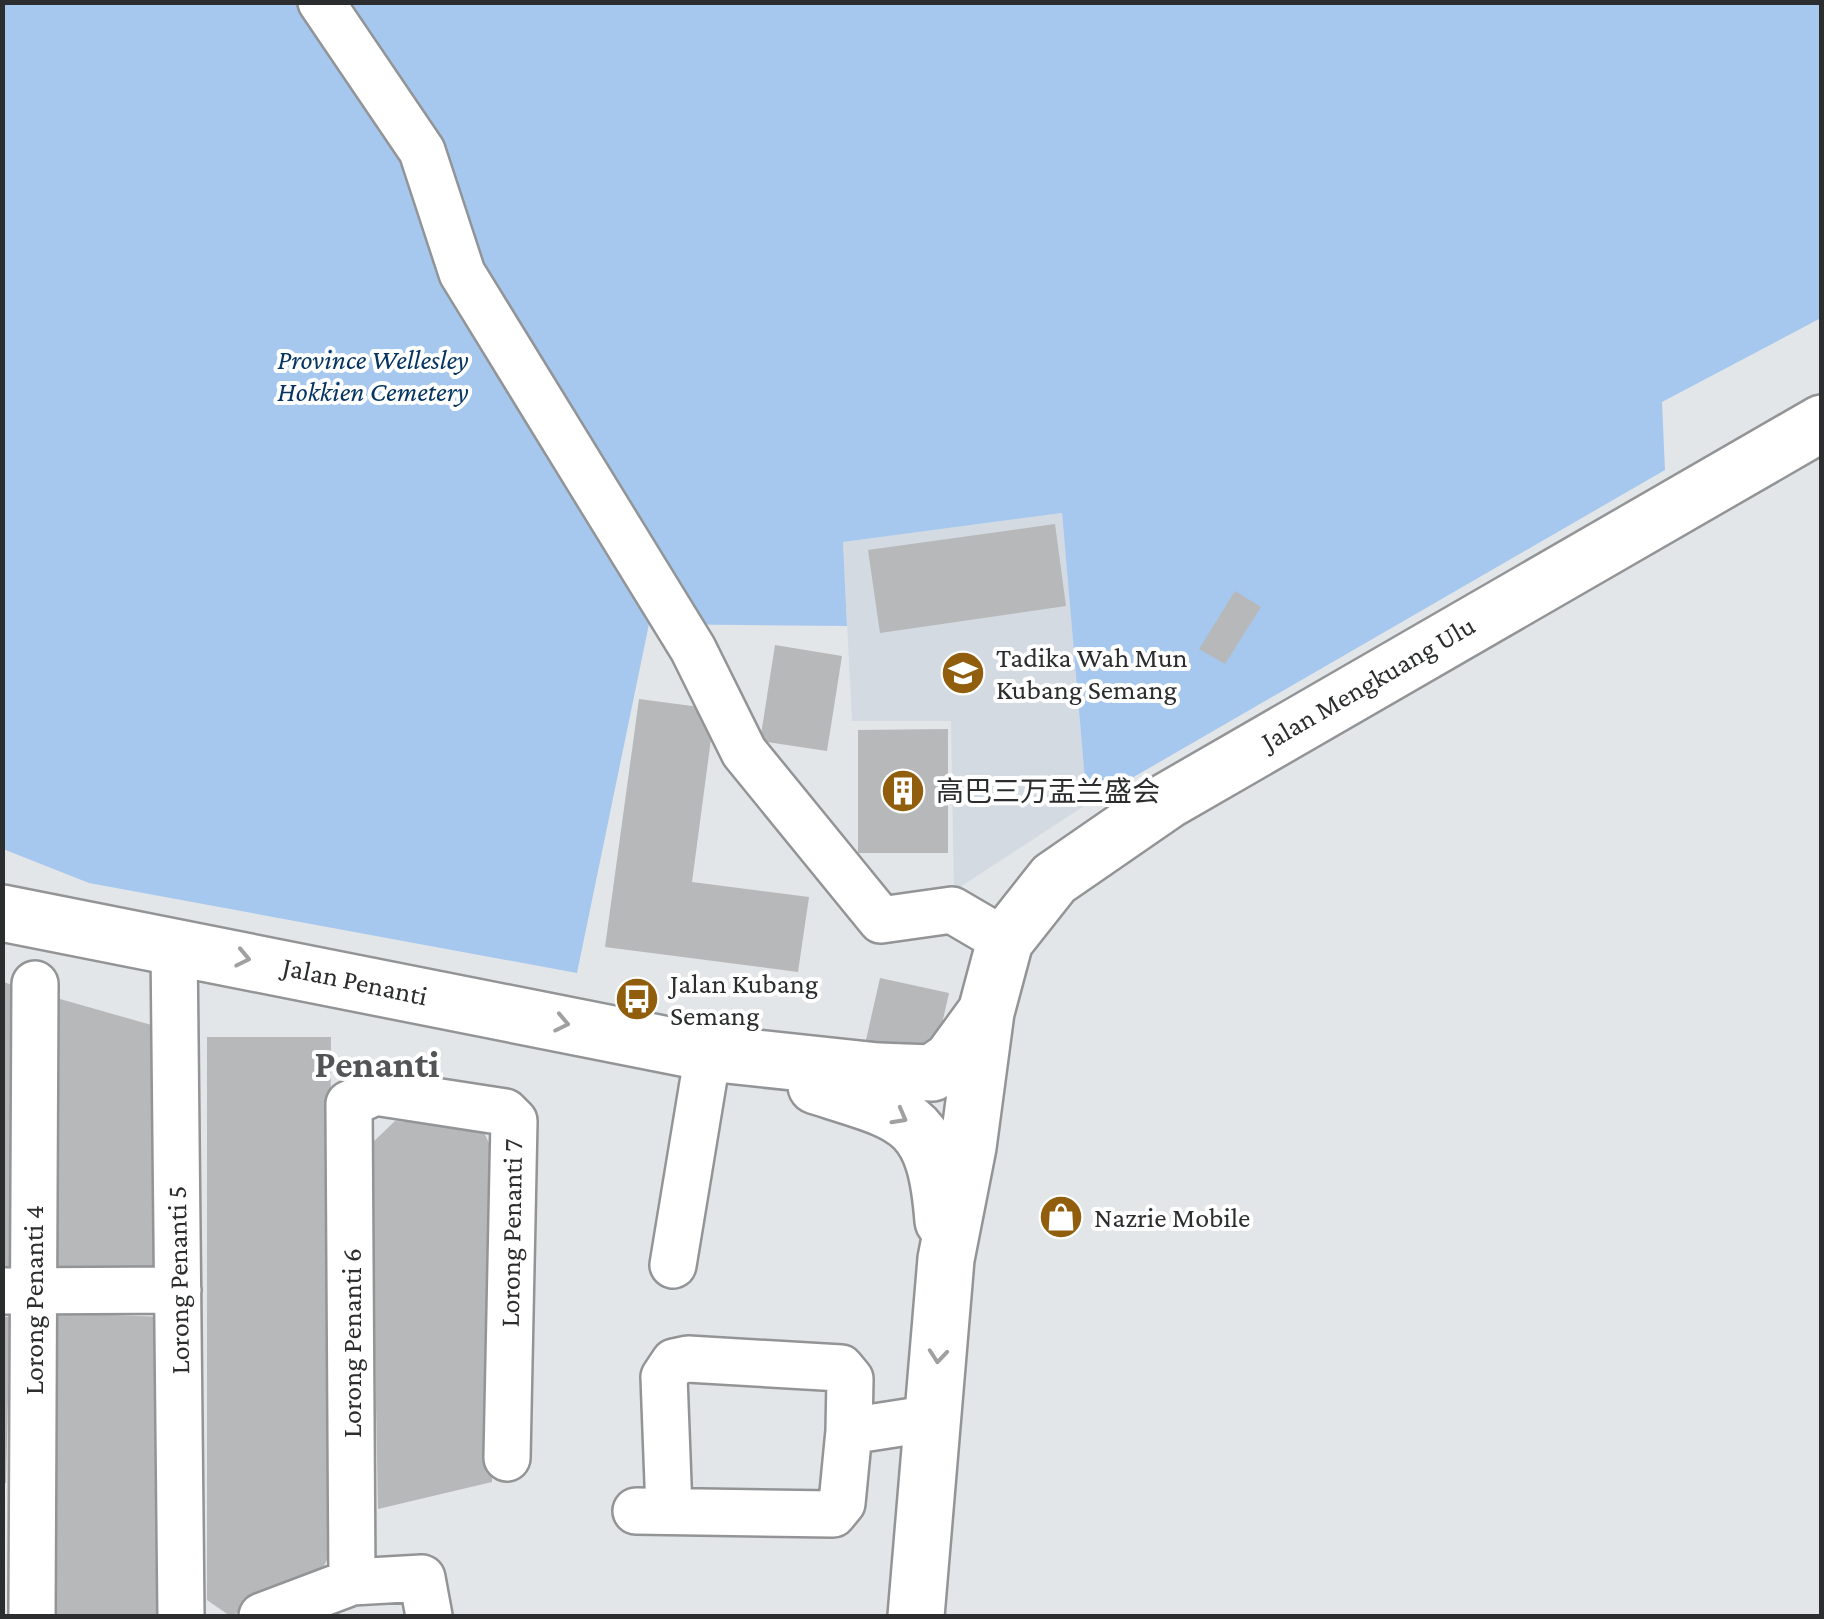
<svg xmlns="http://www.w3.org/2000/svg" width="1824" height="1619" viewBox="0 0 1824 1619" font-family="'Crimson Pro','Noto Sans SC',serif">
<style>
.built{fill:#d3dae2}
.green{fill:#a6c8ee}
.building{fill:#b6b8ba}
.lines{fill:none;stroke-linecap:round;stroke-linejoin:round}
.minor-casing{stroke:#929496;stroke-width:50}
.major-casing{stroke:#929496;stroke-width:60}
.minor{stroke:#fff;stroke-width:45}
.major{stroke:#fff;stroke-width:55}
.oneway{stroke:#a0a0a1}
.labels{text-anchor:middle;dominant-baseline:central;stroke-width:8;stroke-linejoin:round;paint-order:stroke}
.park-label{font-size:28px;font-style:italic;fill:#063562;stroke:#fff}
.poi-label{font-size:28px;fill:#2c2d2e;stroke:#fff;text-anchor:start}
.street-label{font-size:28px;fill:#2c2d2e;stroke:#fff}
.district-label{font-size:38px;font-weight:bold;fill:#525456;stroke:#fff}
</style>
<rect width="100%" height="100%" fill="#e3e6e8"/>
<path class="built" d="M1062 513 1087 804 954 891 951 721H852L843 542Z"/>
<path class="green" d="M2 3H1821V318L1662 402 1665 470 1087 804 1062 513 843 542 847 626 649 624 577 973 89 883 3 849Z"/>
<path class="building" d="M1055 524 1066 606 880 633 868 550Z
M1235 591 1261 607 1225 664 1199 649Z
M775 645 842 656 827 751 760 741Z
M639 699 715 709 692 882 809 897 798 972 605 947Z
M948 729V853H858V730Z
M880 978 949 993 935 1055 866 1040Z
M2 981 16 987 9 1277H2Z
M53 997 162 1028 164 1271H53Z
M207 1037H331L328 1558 316 1581 230 1616 207 1600Z
M395 1121 482 1128 493 1152 492 1482 378 1509 371 1144Z
M57 1313 166 1317 161 1616H52Z
M2 1317H10L6 1483H2Z"/>
<g class="lines">
<g class="minor-casing">
<path id="minor" d="M321 2 422 151 462 273 693 649 744 752 881 920 952 910 1005 941
M174 944 181 1616
M673 1265 708 1053
M5 1291 178 1290
M669 1510 664 1377 674 1362 688 1359 841 1368 850 1379 849 1431
M636 1511 833 1514 842 1503 849 1431 933 1418
M352 1582 349 1104 375 1092 505 1112 514 1121 507 1458
M32 1616 35 984
M262 1616 352 1582 422 1578 429 1616"/>
</g>
<g class="major-casing">
<path id="major" d="M2 913 708 1053 878 1071 932 1073 951 1060 986 1012
M816 1086C908 1115 935 1116 943 1221
M916 1616 946 1259 968 1147 986 1012 1005 941 1054 879 1167 801 1822 423"/>
</g>
<use href="#minor" class="minor"/>
<use href="#major" class="major"/>
</g>
<defs><path id="oneway-chevron" d="M-2-3.5L2.5 0L-2 3.5" fill="none" stroke-width="1.6" stroke-linecap="round" stroke-linejoin="round" transform="scale(2.5)"/></defs>
<g class="oneway">
<use href="#oneway-chevron" transform="translate(243 958) rotate(12)"/>
<use href="#oneway-chevron" transform="translate(562 1023) rotate(12)"/>
<use href="#oneway-chevron" transform="translate(900 1117) rotate(29)"/>
<use href="#oneway-chevron" transform="translate(938 1356) rotate(95)"/>
</g>
<defs>
<g id="school-disc" transform="scale(2.25)"><circle r="9.5" fill="#905e0d" stroke="#fff"/><path d="M0-5L7-2L0 1L-7-2ZM-4 1L0 2.5L4 1V4Q0 6-4 4Z" fill="#fff"/></g>
<g id="building-disc" transform="scale(2.25)"><circle r="9.5" fill="#905e0d" stroke="#fff"/><path d="M-4-6H4V6H1V3H-1V6H-4ZM-2.5-4.3h1.7v1.8h-1.7ZM.8-4.3h1.7v1.8H.8ZM-2.5-1h1.7V.8h-1.7ZM.8-1h1.7V.8H.8Z" fill="#fff"/></g>
<g id="bus-disc" transform="scale(2.25)"><circle r="9.5" fill="#905e0d" stroke="#fff"/><path d="M-5-6H5V4H4V6H2V4H-2V6H-4V4H-5ZM-3.5-4V0h7V-4ZM-3.5 1.2v1.5H-2V1.2ZM2 1.2v1.5H3.5V1.2Z" fill="#fff"/></g>
<g id="shop-disc" transform="scale(2.25)"><circle r="9.5" fill="#905e0d" stroke="#fff"/><path d="M-5-2.5h2.3a2.7 3.5 0 0 1 5.4 0H5L5.5 6h-11ZM-1.5-2.5h3a1.5 2.3 0 0 0-3 0Z" fill="#fff"/></g>
</defs>
<g fill-rule="evenodd">
<use href="#school-disc" x="963" y="673"/>
<use href="#building-disc" x="903" y="791"/>
<use href="#bus-disc" x="637" y="999"/>
<use href="#shop-disc" x="1061" y="1217"/>
</g>
<g class="labels">
<g class="park-label">
<text x="373" y="359">Province Wellesley<tspan x="373" dy="32">Hokkien Cemetery</tspan></text>
</g>
<g class="poi-label">
<text x="996" y="657">Tadika Wah Mun<tspan x="996" dy="32">Kubang Semang</tspan></text>
<text x="936" y="791">高巴三万盂兰盛会</text>
<text x="670" y="983">Jalan Kubang<tspan x="670" dy="32">Semang</tspan></text>
<text x="1094" y="1217">Nazrie Mobile</text>
</g>
<g class="street-label">
<text transform="translate(1368 683) rotate(-30)">Jalan Mengkuang Ulu</text>
<text transform="translate(355 981) rotate(12)">Jalan Penanti</text>
<text transform="translate(511 1233) rotate(-89)">Lorong Penanti 7</text>
<text transform="translate(178 1280) rotate(-91)">Lorong Penanti 5</text>
<text transform="translate(33 1300) rotate(-90)">Lorong Penanti 4</text>
<text transform="translate(351 1343) rotate(-90)">Lorong Penanti 6</text>
</g>
<g class="district-label">
<text x="377" y="1064">Penanti</text>
</g>
</g>
<rect width="1824" height="1619" fill="none" stroke="#2c2d2e" stroke-width="10"/>
</svg>
